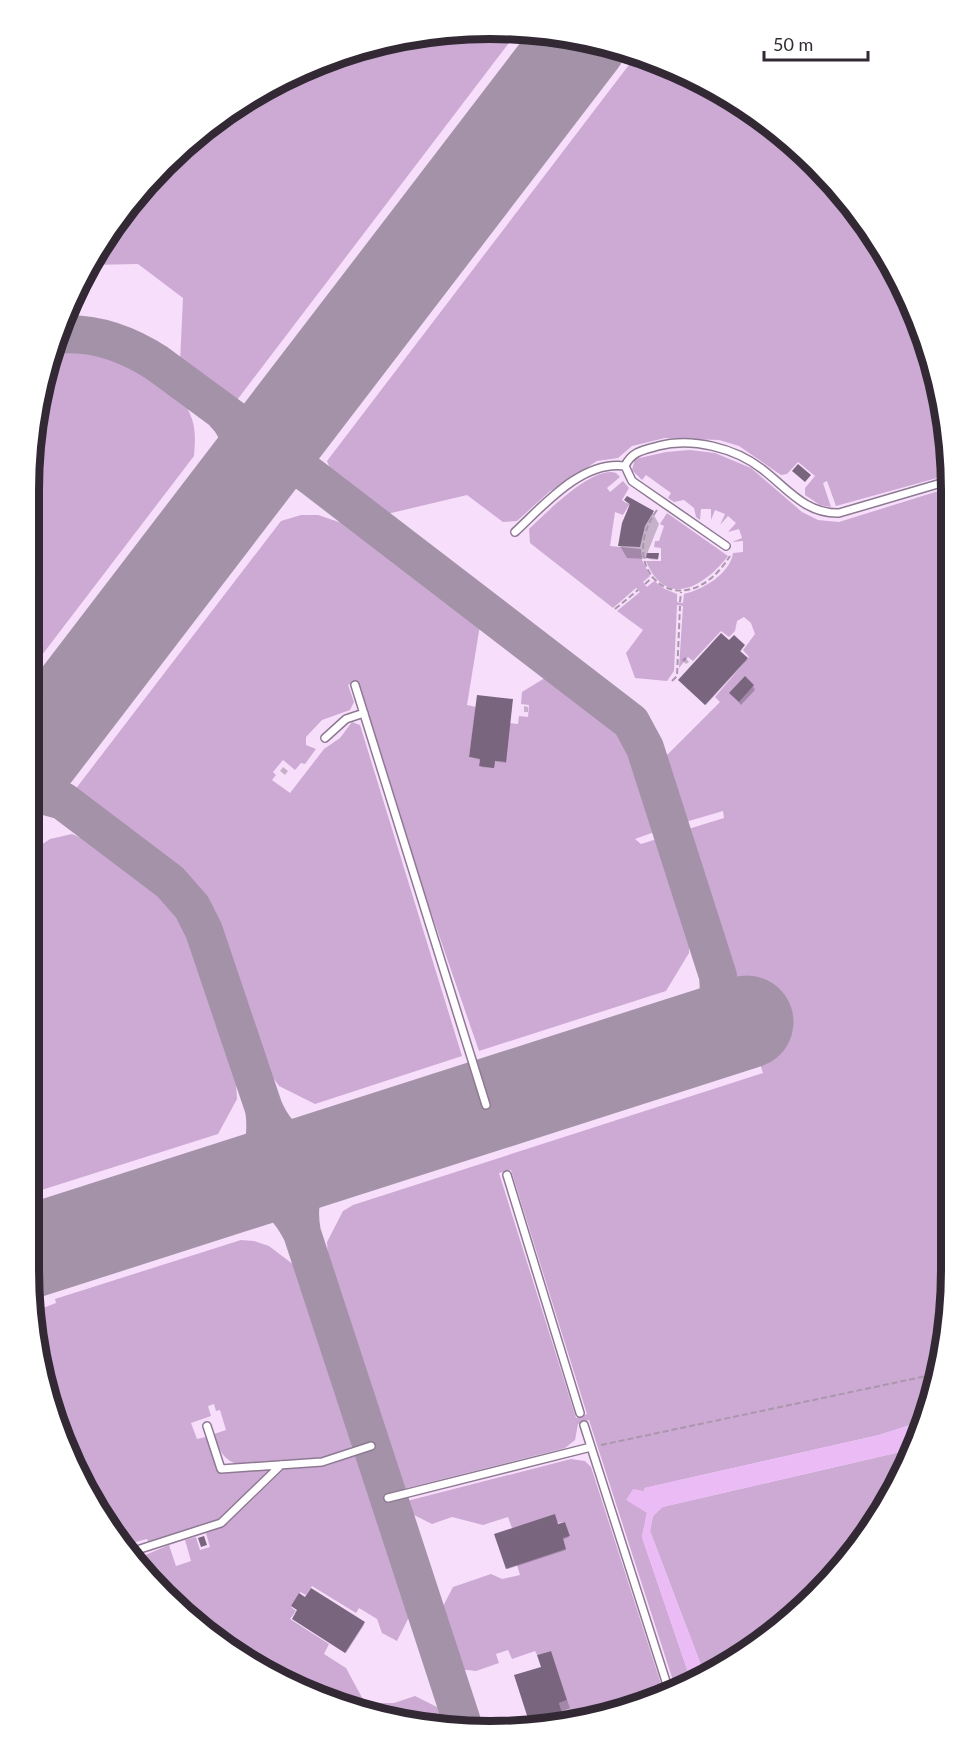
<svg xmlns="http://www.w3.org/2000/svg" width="980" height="1760" viewBox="0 0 980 1760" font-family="Lato,sans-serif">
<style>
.green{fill:#cdaad4;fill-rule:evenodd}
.water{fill:#ebbbf5}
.shadow{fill:#0003}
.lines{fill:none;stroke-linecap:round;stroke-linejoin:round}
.taxiway{stroke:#a493a8;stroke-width:38}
.runway{stroke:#a493a8;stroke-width:93}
.building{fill:#7a657e}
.service-casing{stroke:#8e7993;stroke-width:10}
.path{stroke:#aa97ad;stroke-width:2;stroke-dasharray:6 3;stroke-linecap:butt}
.service{stroke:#fff;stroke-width:7}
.rim{fill:none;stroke:#322934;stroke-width:8}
</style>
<rect width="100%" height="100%" fill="#f7dffb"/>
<path class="green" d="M460 29 518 31 234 404 180 362 183 298 138 264 88 265 143 185 209 124 286 76 371 44Z
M638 53 721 91 816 163 874 234 927 341 948 430V475L836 506 827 481 823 483 831 507 820 505 805 495V488L815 476 798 462 787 474 781 475 739 446 719 440 665 438 632 446 618 458 597 461 549 492 517 521 503 522 467 495 387 514 331 471 327 461Z
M76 347C116 351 179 377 192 419 196 431 195 444 194 456L29 672V460L52 349Z
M690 450 715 453 751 468 802 512 818 520 839 522 948 488 951 1292 943 1294 940 1299 946 1324 926 1420 879 1435 645 1488 647 1513 642 1537 691 1681 676 1690 589 1420 578 1424 575 1440 565 1448 407 1488H399L329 1275 327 1242 343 1211 353 1205 763 1073 685 830 724 818 723 811 682 823 662 760 720 702 715 697 749 657 743 650 755 634 751 623 744 617 737 621 735 631 729 637 721 631 693 661 688 657 679 668 683 606 677 605 674 671 667 681 635 678 626 653 643 630 617 611 640 592 636 588 613 608 530 543 529 529C545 514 593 465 616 473L620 477 607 488 610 492 623 481 629 488 622 500 629 505 623 515 615 512 610 546 641 549 642 560 650 576 643 582 647 587 654 581 665 589 677 594V602L683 603 684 594C702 590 730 574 733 553L743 552V541L732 542 742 538 739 529 728 532 736 523 728 516 720 525 725 514 715 510 711 520V509H701L700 520 696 517 694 508 684 500 674 502 668 498 671 493 646 475 642 480 632 470 635 459 666 452ZM511 1170 587 1414 576 1418 499 1173Z
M667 513 728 556C705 586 666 610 646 561H661V548L654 547 655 541H659L664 526 660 524Z
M301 515H318L348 525 480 625 467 705 476 707 469 757 480 759 479 766 495 761 505 762 510 723 518 724 519 716 528 717 529 705 521 704 522 692 548 676 618 730 631 747 657 831 635 839 641 844 660 838 689 928V953L666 991 479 1051 422 886 358 681 348 685 354 702 350 710 322 720 306 737V745L316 749 305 764 301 763 295 770 283 760 273 772 276 775 272 780 290 793 324 749 340 738 352 722 360 725 462 1056 315 1104 279 1086 260 1059 212 917 196 889 74 791 281 521Z
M72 834 104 848 158 889 171 901 186 922 235 1066 237 1099 218 1134 29 1194V853L50 839Z
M241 1240 254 1241 269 1246 294 1265 306 1290 357 1441C341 1465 265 1462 237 1464 222 1459 219 1449 214 1434L226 1430 220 1410 216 1411 214 1404 208 1406 211 1416 191 1423 197 1439 206 1437 218 1473 269 1470 219 1520 149 1543 147 1539 132 1543 136 1559 169 1545 176 1566 191 1561 185 1540 196 1537 200 1550 210 1547 206 1533 227 1524 284 1469 326 1466 354 1456 362 1457 410 1615 397 1641 382 1633 377 1619 359 1608 356 1613 312 1586 306 1595 300 1592 291 1607 296 1611 290 1619 329 1644 324 1654 346 1668 365 1703H394L415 1696 441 1709 446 1723 370 1716 233 1654 124 1551 53 1418 35 1311 56 1303 55 1299Z
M913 1449 889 1501 794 1617 704 1673 650 1531 653 1516 662 1507Z
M571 1459 585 1461 591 1467 662 1687 657 1699 601 1712 581 1708 562 1714 559 1703 567 1700 550 1651 537 1655 535 1651 512 1659 508 1650 496 1654 499 1663 476 1671 458 1669 440 1612 453 1587 491 1574 502 1579 520 1575 517 1565 566 1549 563 1538 570 1536 565 1522 512 1528 508 1517 483 1525 452 1517 432 1524 406 1511 403 1502Z"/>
<path class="water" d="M926 1420 913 1449 663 1507 653 1516 650 1531 704 1673 691 1681 642 1537 647 1513 626 1500 633 1489 644 1491V1488L879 1435Z"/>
<path class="shadow" d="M627 497 652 512 659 524 647 554 658 556V560L649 559 647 556 646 559 627 558 620 546 623 524 630 508 625 500Z
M729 643 744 646 740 653 747 660 706 705 681 682Z
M685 657 689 662 686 664 682 660Z
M753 686 755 690 741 705 731 693Z
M512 701 506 763 495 761 494 768 481 767V760L471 757Z
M524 706 528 707V712H524Z
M283 767 288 771 285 775 280 771Z
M565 1525 569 1537 562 1540 566 1550 508 1569 496 1535Z
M299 1611 363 1623 364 1625 346 1653 294 1620Z
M550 1653 570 1708 562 1711 565 1720 533 1727Z"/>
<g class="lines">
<path class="taxiway" d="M56 335C93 331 126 343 157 363L312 477 631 722 645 748 718 976C721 1011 719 1025 686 1041
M223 412C247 436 245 464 234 493
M29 796H45L63 801 170 882 192 907 204 931 264 1109C270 1149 257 1171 221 1190
M264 1109C281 1147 303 1154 344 1150
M344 1150C310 1173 294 1190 302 1233L463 1725
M221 1190C263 1187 282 1194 302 1233"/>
<path class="runway" d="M29 761 581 40
M29 1252 747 1022"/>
</g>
<path class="building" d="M798 464 811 475 805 482 792 471Z
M627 496 654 511 645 526 640 547 618 546 622 523 630 504 624 500Z
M647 553H659L658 559 646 558Z
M721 633 729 640 734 635 745 645 740 651 748 658 705 705 678 680Z
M745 676 754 685 739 702 729 693Z
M477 695 513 699 506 762 495 761 494 768 479 766 480 759 469 757Z
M555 1514 558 1524 565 1522 570 1536 563 1538 566 1549 506 1569 494 1534Z
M204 1536 207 1545 201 1547 198 1538Z
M311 1588 365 1622 345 1653 292 1619 297 1610 291 1606 299 1593 305 1597Z
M551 1651 567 1700 559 1703 564 1720 531 1728 514 1675 541 1667 537 1655Z"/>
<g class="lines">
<g class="service-casing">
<path id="service" d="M515 532C544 505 582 460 625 466
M726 546 632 481 625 466C632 451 644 450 658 446 692 437 735 448 762 469 787 488 805 514 839 513L948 481
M355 685 486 1105
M325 738 346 719 364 713
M507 1175 580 1413
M584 1425 670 1694
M207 1426 221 1469 322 1462 371 1446
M388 1498 591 1447
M137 1550 221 1523 281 1465"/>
</g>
<path class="path" d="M657 510C613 571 683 630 730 556
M645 584 653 577
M680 602 681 592
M615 609 638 590
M672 681 677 676 680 606
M601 1445 936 1374"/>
<use href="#service" class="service"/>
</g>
<path d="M0 0H980V1760H0ZM490 39H490A451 451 0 0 1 941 490V1270A451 451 0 0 1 490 1721H490A451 451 0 0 1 39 1270V490A451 451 0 0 1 490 39Z" fill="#fff" fill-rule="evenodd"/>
<path class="rim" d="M490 39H490A451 451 0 0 1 941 490V1270A451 451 0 0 1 490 1721H490A451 451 0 0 1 39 1270V490A451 451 0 0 1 490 39Z"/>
<path d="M764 51v9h104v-9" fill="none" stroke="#322934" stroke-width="3"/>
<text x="773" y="51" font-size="18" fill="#322934" stroke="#ffffff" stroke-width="4.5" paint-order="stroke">50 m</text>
</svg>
